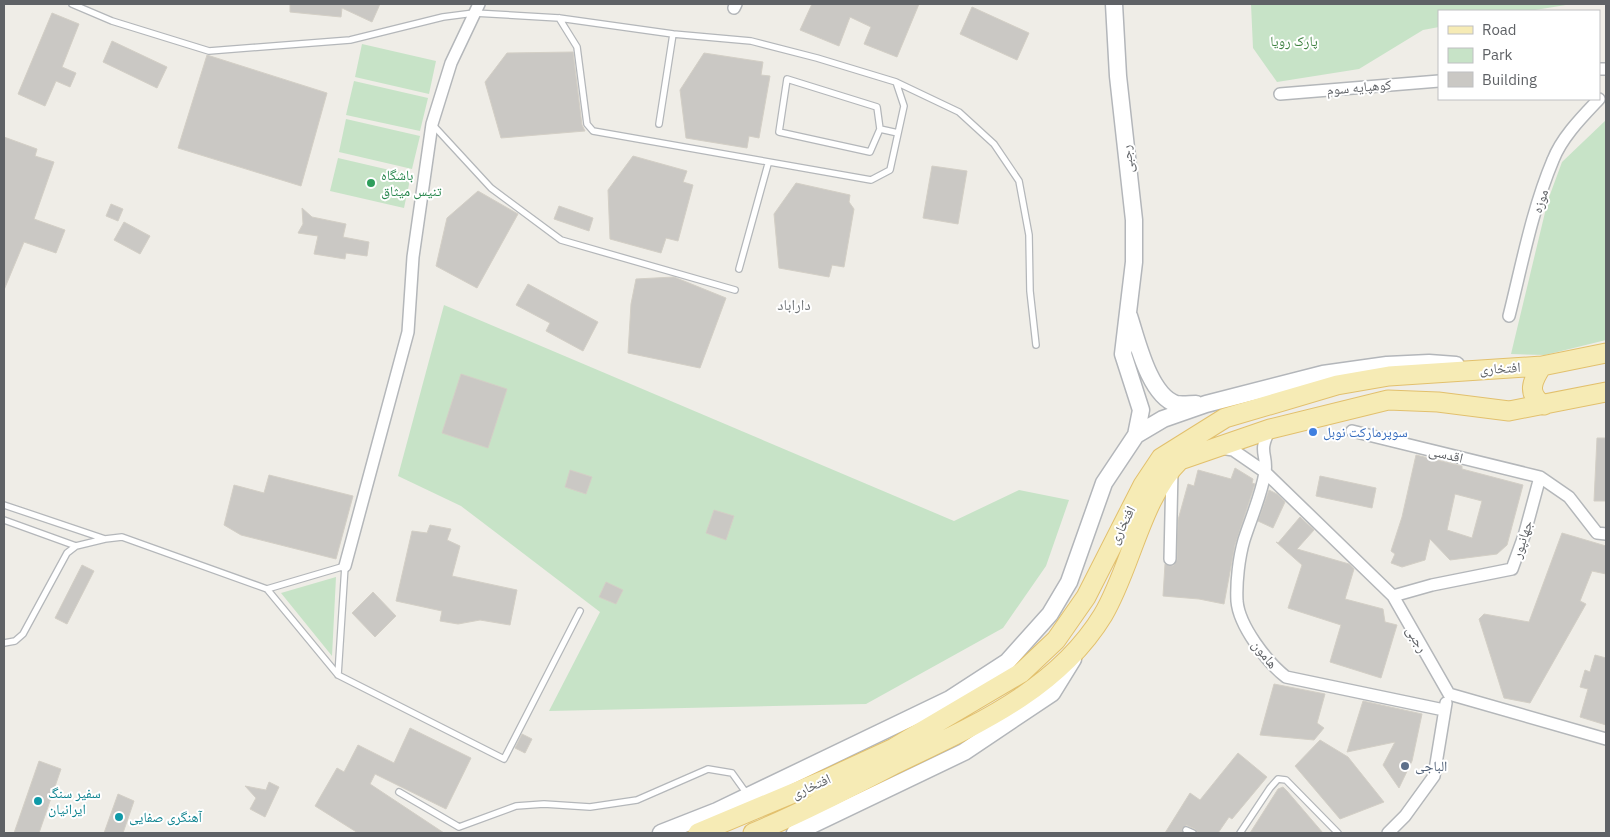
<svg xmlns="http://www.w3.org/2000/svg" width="1610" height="837" viewBox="0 0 1610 837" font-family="'IBM Plex Sans','Noto Naskh Arabic',sans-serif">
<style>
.green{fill:#c7e3c7}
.building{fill:#cac8c4;stroke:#d3cfc6;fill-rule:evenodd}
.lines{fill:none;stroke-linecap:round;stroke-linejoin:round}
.service-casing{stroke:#b4b7ba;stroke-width:8}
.minor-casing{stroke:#b4b7ba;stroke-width:14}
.secondary-casing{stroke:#b3b6ba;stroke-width:19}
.primary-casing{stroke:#e2c06d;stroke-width:21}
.service{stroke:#fff;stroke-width:5.5}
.minor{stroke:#fff;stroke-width:11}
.secondary{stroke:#fff;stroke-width:16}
.primary{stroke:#f6ebb5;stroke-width:19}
.leisure-dot{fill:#2e9e5b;stroke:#fff;stroke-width:2}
.shop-dot{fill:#3f7fe0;stroke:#fff;stroke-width:2}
.service-dot{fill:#5c6f8a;stroke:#fff;stroke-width:2}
.culture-dot{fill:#0f9aa8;stroke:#fff;stroke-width:2}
.labels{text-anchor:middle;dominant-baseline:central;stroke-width:4;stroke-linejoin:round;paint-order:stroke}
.park-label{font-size:14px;fill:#408342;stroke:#fff}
.street-label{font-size:14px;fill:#5f6266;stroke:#fff}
.leisure-label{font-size:14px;fill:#27864d;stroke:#fff;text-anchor:start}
.shop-label{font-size:14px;fill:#366cbe;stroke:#fff;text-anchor:start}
.service-label{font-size:14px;fill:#4e5e75;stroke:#fff;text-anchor:start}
.culture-label{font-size:14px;fill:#0d838f;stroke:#fff;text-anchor:start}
.neighbourhood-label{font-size:15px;fill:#707477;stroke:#fff}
</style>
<rect width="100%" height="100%" fill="#efede7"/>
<path class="green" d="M1251 4H1572L1529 11H1439V27L1423 30 1359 69 1277 82 1253 48Z
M362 44 436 61 429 94 355 77Z
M354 81 428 98 420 131 346 115Z
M346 119 420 136 412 169 339 152Z
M1606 120V340L1545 355 1511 354 1548 200 1562 162Z
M338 158 411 175 404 208 330 191Z
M444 305 954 521 1019 490 1069 500 1046 566 1003 628 866 704 549 711 600 612 461 506 398 476Z
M336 577 332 656 281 593Z"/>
<path class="building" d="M290 4H380L372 22 342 8 341 17 290 12Z
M812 4H919L897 57 864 44 871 27 850 17 839 46 800 30Z
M972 7 1029 33 1017 60 960 34Z
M52 13 79 24 62 67 76 73 70 87 56 81 45 106 18 94Z
M112 41 167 67 157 88 103 62Z
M573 52 582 125 585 131 501 138 485 82 507 53Z
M704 53 763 62 761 75 770 76 759 138 749 136 747 148 686 138 680 90Z
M207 55 327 93 301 186 178 148Z
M4 137 37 149 35 156 54 162 34 219 65 230 56 253 24 242 4 290Z
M633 156 687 171 683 182 693 185 678 241 666 238 661 253 610 239 608 190Z
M932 166 967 171 958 224 923 218Z
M796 183 850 195 849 202 854 209 844 267 832 265 829 277 779 268 774 214Z
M478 191 518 214 477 288 436 266 447 218Z
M111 204 123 209 118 221 106 216Z
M559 206 593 218 589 231 554 219Z
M302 208 312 217 346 224 343 237 369 242 367 256 346 253 345 259 314 254 318 236 298 233 303 224Z
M124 222 150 236 140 254 114 240Z
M674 277 726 298 700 368 628 353 631 304 636 279Z
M528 284 598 322 583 351 546 331 550 323 516 305Z
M461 374 507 389 488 448 442 433Z
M1597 438H1606V501H1594Z
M1416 455 1462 466V469L1523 485 1507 545 1497 554 1450 560 1430 539 1425 560 1402 567 1391 563 1395 554 1391 551 1402 517ZM1455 494 1482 501 1472 538 1447 530Z
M1235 468 1253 479 1252 483 1255 484 1235 545 1224 604 1199 599 1163 596 1165 564 1173 566 1177 560 1178 520 1188 484 1194 486 1198 470 1231 479Z
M570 470 592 477 586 494 565 487Z
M269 475 353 496 336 559 241 535 224 525 234 485 264 493Z
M1320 476 1376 488 1372 508 1316 496Z
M1269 490 1277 494 1285 502 1273 528 1258 521Z
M714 510 734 516 726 540 706 533Z
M1300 517 1314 530 1297 549 1349 564 1354 569 1345 599 1383 609 1385 622 1397 625 1381 678 1330 662 1341 625 1288 608 1302 565 1276 542 1278 543Z
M430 525 451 529 447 540 460 546 452 576 517 590 510 625 480 620 458 624 440 621 442 611 396 601 412 531 427 533Z
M1562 533 1606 546V574L1592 571 1580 601 1586 604 1530 703 1504 698 1479 619 1484 614 1529 622Z
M82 565 94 571 67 624 55 618Z
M606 582 623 590 616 604 599 597Z
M373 592 396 616 375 637 352 613Z
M1595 655 1606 658V725L1580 717 1588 689 1580 687 1585 670 1590 672Z
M1274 684 1325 694 1317 723 1324 728 1314 740 1260 735Z
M1363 701 1422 714 1412 761 1399 788 1383 765 1395 742 1347 752Z
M410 728 471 758 446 809 375 774 370 784 444 833H358L315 806 337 768 344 772 358 745 394 763Z
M522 734 532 739 525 753 515 748Z
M1320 740 1348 757 1384 802 1340 819 1295 766Z
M1238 753 1267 777 1232 819 1229 817 1218 833H1198L1195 829 1186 825 1182 829 1183 833H1165L1190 793 1200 800Z
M39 761 61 769 39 833H14Z
M269 782 279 787 265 817 250 809 256 798 245 786 266 790Z
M1283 787 1287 791 1323 833H1250L1278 789Z
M118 794 134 801 123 833H104Z"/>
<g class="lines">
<g class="service-casing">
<path id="service" d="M72 4 112 21 209 51 350 40 443 17 474 13 559 18 673 34 751 41 817 58 896 82 959 112 994 144 1019 181 1029 235 1030 291 1036 345
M559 18 577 47 587 124 593 131 871 180 890 170 904 106 896 82
M432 124 491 188 561 240 735 290
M659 124 673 34
M880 129 877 107 787 79 779 132 870 152 880 129 898 133
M739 269 768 164
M4 505 105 539 122 537 267 589 338 675 504 759 580 611
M4 520 76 546
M267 589 345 566 338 675
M4 643 15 641 23 634 67 553 76 546 105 539
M399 792 459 827 516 806 544 804 590 807 637 800 708 769 732 773 747 794
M1186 830 1193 833
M1240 833 1270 788 1278 779 1286 780 1338 833"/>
</g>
<g class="minor-casing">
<path id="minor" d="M734 8 736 4
M1599 69H1606
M1280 94 1439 81
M1509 316C1522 264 1532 210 1553 160 1562 137 1582 117 1599 99
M1270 429C1257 454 1268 453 1265 473 1261 496 1251 518 1244 540 1239 557 1236 582 1237 601 1239 626 1267 662 1286 677L1444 710
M1352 431 1540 477
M1221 448 1233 450 1265 472 1393 596 1449 694 1606 739
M1170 559 1172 471
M345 566 408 332 413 257 432 124 451 63 479 4
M1393 596 1432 585 1512 569 1524 536 1540 477 1569 497 1597 533 1606 534
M1388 833 1405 816 1434 776 1446 703"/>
</g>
<g class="secondary-casing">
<path id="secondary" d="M1114 4 1118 76 1134 220V262L1123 354 1141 410 1136 435
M1129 316C1137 340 1149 395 1176 404 1182 405 1190 404 1196 404
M661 833 717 811 950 699 1007 662 1050 614 1069 582 1104 483 1136 435 1163 419 1206 404 1323 374 1387 365 1429 363 1456 365
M795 833 964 752 1052 693 1073 659"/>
</g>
<g class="primary-casing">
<path id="primary" d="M1542 366C1532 381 1526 394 1544 405
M698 833 827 779 894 748 1021 673 1056 640 1086 597 1143 485 1161 458 1225 418 1337 385 1389 376 1542 366 1606 353
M753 833C801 813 847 789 893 765 971 727 1056 692 1103 615 1131 568 1141 498 1180 460L1270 429 1388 400 1438 402 1509 411 1606 392"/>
</g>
<use href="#service" class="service"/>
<use href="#minor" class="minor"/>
<use href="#secondary" class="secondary"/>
<use href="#primary" class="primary"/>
</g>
<circle class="leisure-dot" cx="371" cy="183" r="5"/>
<circle class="shop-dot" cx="1313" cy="432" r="5"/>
<circle class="service-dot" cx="1405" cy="766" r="5"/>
<g class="culture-dot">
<circle cx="38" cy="801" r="5"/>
<circle cx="119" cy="817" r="5"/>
</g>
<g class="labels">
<g class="park-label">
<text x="1294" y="41">پارک رویا</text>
</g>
<g class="street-label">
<text transform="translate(1359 87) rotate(-5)">کوهپایه سوم</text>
<text transform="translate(1127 159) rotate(-96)">رجبی</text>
<text transform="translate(1540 201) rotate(-72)">موزه</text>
<text transform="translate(1500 368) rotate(-3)">افتخاری</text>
<text transform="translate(1446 454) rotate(14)">اقدسی</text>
<text transform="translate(1122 525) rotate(-63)">افتخاری</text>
<text transform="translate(1522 539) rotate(-72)">جهانپور</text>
<text transform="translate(1417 639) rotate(60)">رجبی</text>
<text transform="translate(1265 654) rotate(52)">هامون</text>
<text transform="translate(811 786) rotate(-24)">افتخاری</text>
</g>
<g class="leisure-label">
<text x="381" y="175">باشگاه<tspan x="381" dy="16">تنيس ميثاق</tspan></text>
</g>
<g class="shop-label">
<text x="1323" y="432">سوپرمارکت نوبل</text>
</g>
<g class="service-label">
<text x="1415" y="766">الباجی</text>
</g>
<g class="culture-label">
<text x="48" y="793">سفیر سنگ<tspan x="48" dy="16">ایرانیان</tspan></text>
<text x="129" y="817">آهنگری صفایی</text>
</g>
<g class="neighbourhood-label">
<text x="794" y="304">داراباد</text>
</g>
</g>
<rect width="1610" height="837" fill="none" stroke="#5f6266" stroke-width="10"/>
<rect x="1438" y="10" width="162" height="90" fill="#ffffff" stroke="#bfc0c2"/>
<rect x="1448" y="26" width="25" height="8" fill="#f6ebb5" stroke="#bfc0c2"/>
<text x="1482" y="35" font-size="15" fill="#5f6266">Road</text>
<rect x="1448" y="48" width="25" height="15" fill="#c7e3c7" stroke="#bfc0c2"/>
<text x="1482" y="60" font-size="15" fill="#5f6266">Park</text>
<rect x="1448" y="72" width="25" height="15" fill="#cac8c4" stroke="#bfc0c2"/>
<text x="1482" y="85" font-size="15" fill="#5f6266">Building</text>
</svg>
